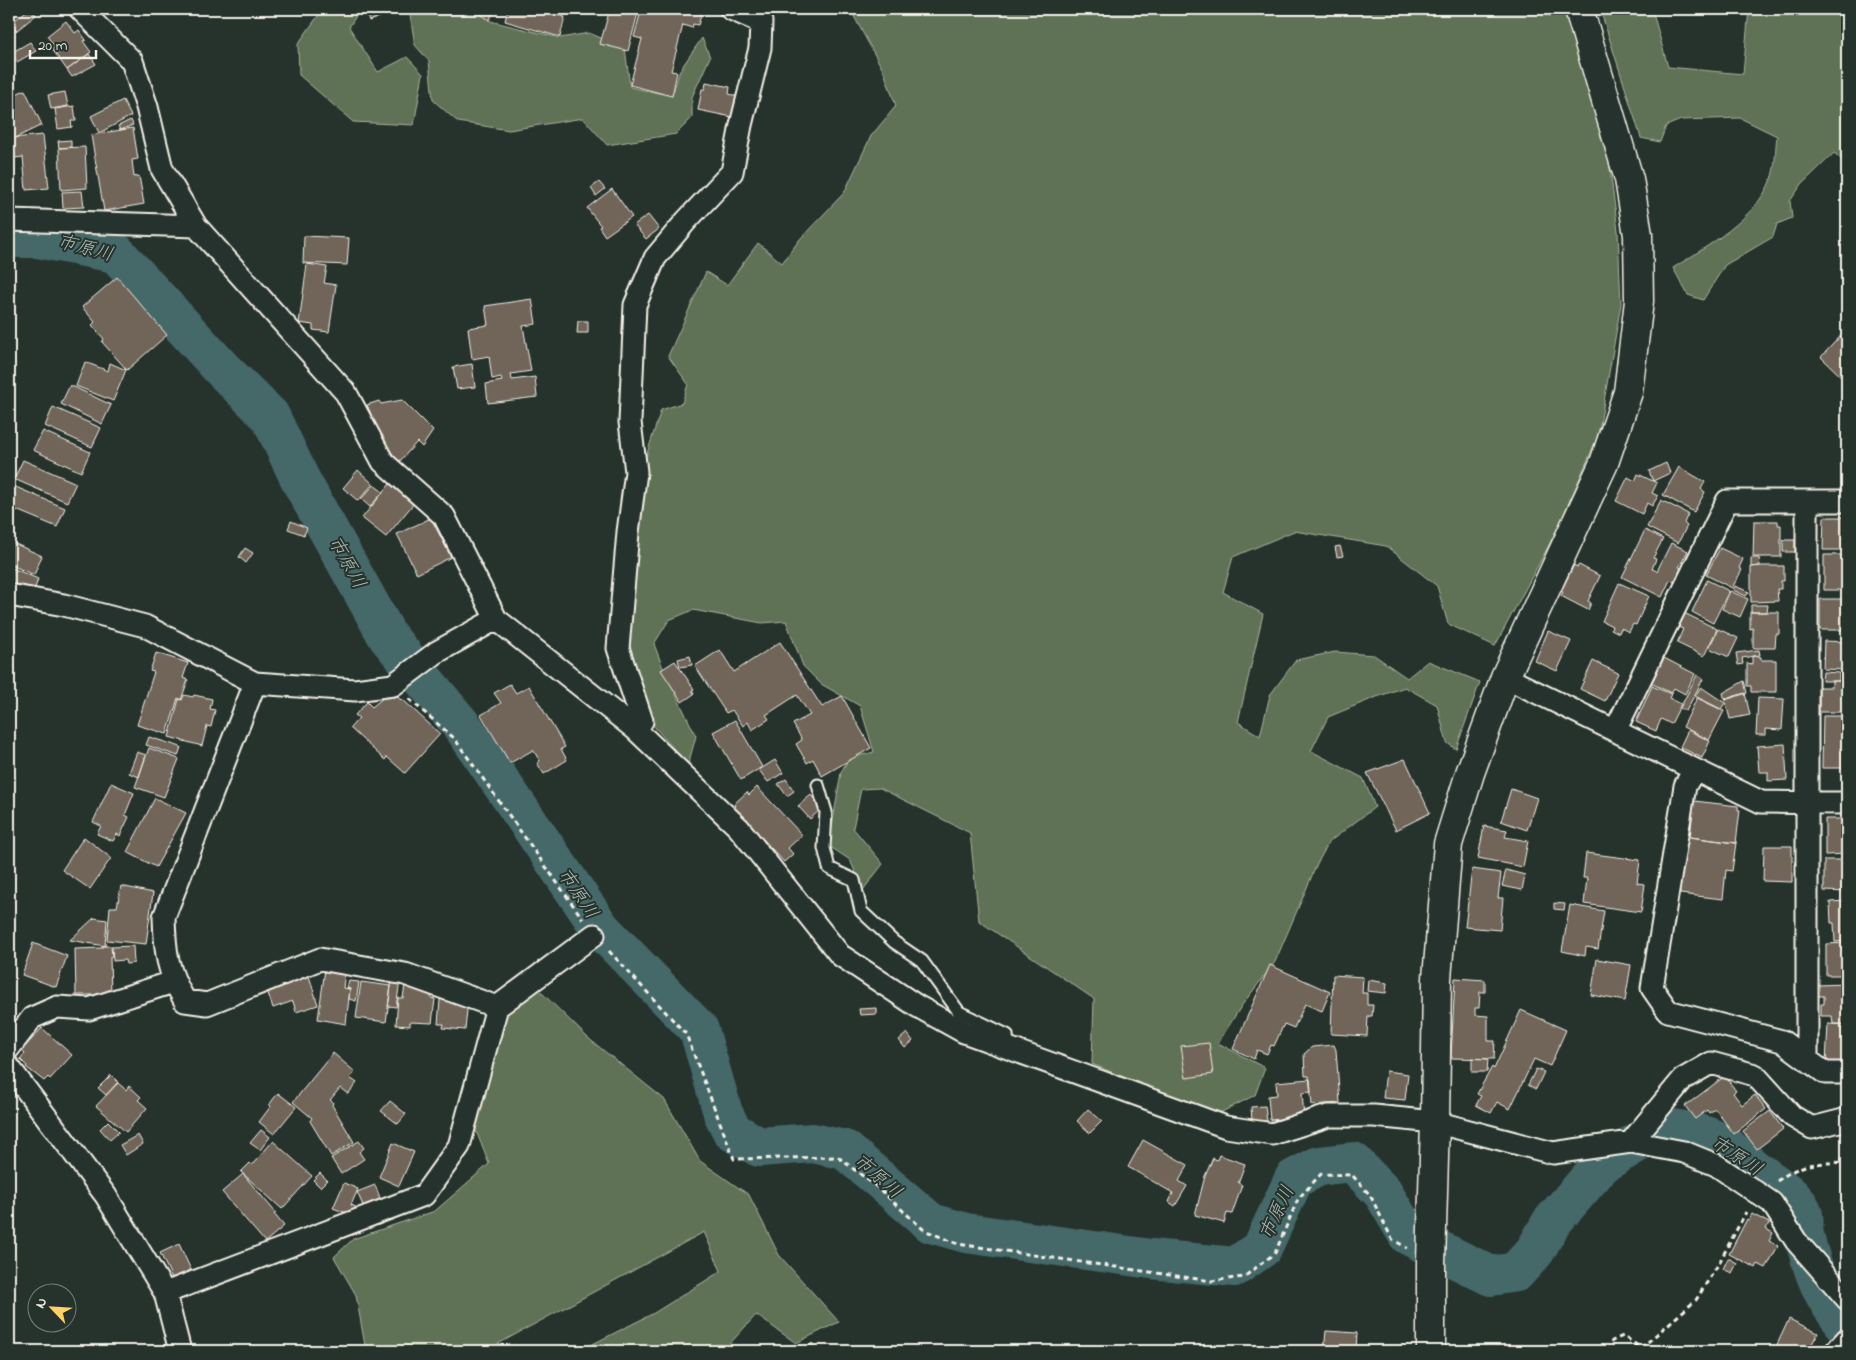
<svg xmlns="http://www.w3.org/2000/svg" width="1856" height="1360" viewBox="0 0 1856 1360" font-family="'Indie Flower','Klee One',sans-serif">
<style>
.green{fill:#617254;stroke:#aab29e}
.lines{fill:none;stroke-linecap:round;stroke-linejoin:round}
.river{stroke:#446869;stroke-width:40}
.building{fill:#706559;stroke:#f4f1e8}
.lane-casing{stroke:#f4f1e8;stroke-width:15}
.street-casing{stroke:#f4f1e8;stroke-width:25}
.secondary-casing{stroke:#f4f1e8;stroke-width:31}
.path{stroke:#f4f1e8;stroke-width:3;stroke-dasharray:5 4;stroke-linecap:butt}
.lane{stroke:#26332d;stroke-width:11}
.street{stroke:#26332d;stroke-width:21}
.secondary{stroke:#26332d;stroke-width:28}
.labels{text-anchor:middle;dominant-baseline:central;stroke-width:4;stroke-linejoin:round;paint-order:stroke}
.water-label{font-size:19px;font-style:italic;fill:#aebab5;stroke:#26332d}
</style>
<rect width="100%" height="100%" fill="#26332d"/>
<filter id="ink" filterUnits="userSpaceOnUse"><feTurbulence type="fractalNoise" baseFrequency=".02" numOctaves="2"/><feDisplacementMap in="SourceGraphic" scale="10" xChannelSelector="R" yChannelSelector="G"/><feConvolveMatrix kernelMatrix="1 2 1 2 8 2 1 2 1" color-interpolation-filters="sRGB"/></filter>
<g filter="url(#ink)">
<path class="green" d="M323 9H366L358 13 349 27 378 72 407 57 423 74 414 125 353 122 299 75 298 44Z
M409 9H480L490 21 560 38 589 33 625 48 630 87 672 96 680 70 702 38 710 57 692 97V118L676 134 607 145 583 118 509 130 458 122 433 100 429 61 415 45Z
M850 9H1564L1607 146 1618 231 1621 304 1598 436 1558 528 1495 646 1448 624 1437 586 1386 546 1294 531 1233 557 1223 592 1263 614 1238 722 1260 736 1270 695 1296 660 1335 652 1374 655 1407 678 1428 661 1480 682 1456 749 1447 743 1437 705 1405 687 1374 698 1328 717 1311 751 1363 778 1375 807 1329 842 1317 864 1275 962 1242 1005 1218 1043 1265 1068 1255 1095 1216 1115 1092 1064 1094 999 979 921 970 833 880 788 861 789 853 828 883 864 863 890 850 860 829 846 841 772 849 758 874 752 860 706 821 684 803 666 786 621 762 623 693 610 669 620 654 644 663 668 696 736 688 765 637 707 629 650 631 555 642 469 661 410 682 403 688 384 668 356 706 272 727 285 758 243 782 263 800 239 844 193 871 136 896 106 884 72Z
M1600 9H1652L1668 67 1743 74 1749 9H1847V164L1834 153 1802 184 1790 201 1792 218 1777 224 1773 237 1725 265 1703 300 1688 295 1673 268C1706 247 1757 218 1771 179 1776 166 1775 150 1777 136L1740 118 1681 120 1666 126 1660 142 1641 138Z
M536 987 588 1038 664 1099 700 1161 749 1195 779 1255 839 1322 796 1343 756 1315 723 1351H579L654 1313 721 1271 704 1232 485 1351H366L356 1295 334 1257 353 1239 435 1211 489 1164 473 1123 500 1018Z"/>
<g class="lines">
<path class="river" d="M9 238H38L116 253 222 369 270 416 301 481 388 637 463 727 601 929 699 1030 723 1113 732 1131 759 1147 813 1143 845 1150 931 1223 966 1233 1151 1259 1235 1267 1262 1248 1294 1179 1319 1166 1353 1162 1383 1193 1408 1235 1491 1276 1516 1272 1535 1251 1551 1223 1603 1163 1663 1127C1680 1131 1700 1132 1715 1140 1731 1148 1743 1161 1758 1172 1772 1182 1792 1193 1801 1209 1806 1218 1802 1226 1804 1235 1812 1269 1823 1300 1847 1326"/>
</g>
<path class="building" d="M29 9H31L36 15 16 31 11 23Z
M364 9H389L390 13 369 21Z
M481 9H496L489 20 478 12Z
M508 9H535L565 17 560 37 505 21Z
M610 9H639L628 51 600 44Z
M654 9H703L698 25 693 24 692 28 683 25 671 71 677 72 672 96 630 85 642 39 634 37 641 11 653 14Z
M66 21 75 33 79 30 86 40 83 41 91 52 67 70 52 49 55 47 47 36Z
M30 42 36 51 17 62 11 53Z
M89 54 96 64 72 77 67 70Z
M706 82 730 87 729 94 736 96 732 117 698 110 702 89H705Z
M25 90 42 125 15 138 9 125V97Z
M65 92 68 106 51 109 48 95Z
M123 100 131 116 99 133 91 116Z
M74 106 76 121H71L72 127 58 129 55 109Z
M131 120 133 125 120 130 118 126Z
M133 128 138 159 132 160 134 177 139 176 144 204 104 211 91 135Z
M43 135 49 188 26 190 23 157 15 158 13 138Z
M71 140V147L59 148 58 141Z
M85 147 87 188 61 190 59 148Z
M599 182 605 189 596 196 591 188Z
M612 189 632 217 605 236 599 227 601 226 587 208Z
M82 191 84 207 63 208 62 192Z
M648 215 659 229 646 239 634 225Z
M304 236 349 238 347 265 303 263Z
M307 264 327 267 324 283 336 285 329 332 313 330V325L299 323Z
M117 277 167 335 127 370 102 342 104 339 92 325 95 322 82 307Z
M532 299 536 324 523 326 531 371 511 374 512 380 535 377 537 397 488 403 486 384 502 381 501 377 492 379 489 356 472 359 468 328 488 325 485 306Z
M578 321H588V333H577Z
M1847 329V382L1821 357Z
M85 362 108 371 110 363 126 370 113 401 76 386Z
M472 364 475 387 457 389 453 367Z
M70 385 111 405 102 424 61 404Z
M402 400 433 431 422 447 417 442 399 462 382 440 367 405 379 401 381 404Z
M53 407 101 428 92 447 45 426Z
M43 431 90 452 81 472 33 450Z
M23 460 76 483 67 502 14 479Z
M1666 463 1670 473 1653 481 1649 471Z
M1679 467 1705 482 1701 489 1705 492 1694 512 1663 495Z
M358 470 373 484 358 501 343 488Z
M1638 474 1657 483 1652 493 1658 496 1652 506 1647 503 1642 514 1616 501 1628 477 1635 481Z
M390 484 414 503 386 537 362 518Z
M11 485 65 508 57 527 9 507V490Z
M374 485 383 492 370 507 361 499Z
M1661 500 1688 514 1684 523 1687 526 1678 543 1647 527Z
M1824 517H1847V550H1823Z
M431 518 451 557 417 574 397 534Z
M291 521 307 528 304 535 288 529Z
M1754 521H1778V525H1781V557H1753Z
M1645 530 1663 539 1653 558 1656 559 1652 569 1657 571 1671 543 1688 551 1679 567 1681 568 1675 582 1670 580 1662 597 1622 577Z
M1783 540H1795V552H1783Z
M9 541 42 556 34 575 9 564Z
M1340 546 1343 556 1337 557 1335 547Z
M245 548 253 553 246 563 239 557Z
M1720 548 1743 559 1739 568 1742 570 1732 588 1706 575Z
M1824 555H1842V559H1847V590H1824Z
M1751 558H1759L1760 566 1751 567Z
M1574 565 1577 567 1579 565 1600 576 1588 601 1591 603 1588 610 1561 596 1563 592 1561 591Z
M1760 566H1784V581H1781V589H1777L1778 601 1751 602V567Z
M12 568 38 579 35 588 9 583V577Z
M1707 580 1729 591 1713 623 1692 612Z
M1619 583 1649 596 1636 625 1633 624 1629 632 1621 628 1619 633 1611 629 1612 626 1602 621Z
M1735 586 1749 592 1746 596 1733 590Z
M1730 591 1748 599 1740 617 1722 609Z
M1845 592H1847V630H1820V599H1845Z
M1751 605H1768L1767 612H1751Z
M1750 612H1779V634H1776L1775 648H1753V628L1750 629Z
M1684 613 1717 629 1704 656 1677 643 1683 629 1678 627Z
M1718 629 1738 638 1729 657 1709 648Z
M1548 631 1571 641 1557 671 1535 661Z
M1824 641 1847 642V670L1823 669Z
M780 642 822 707 842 696 871 748 822 776 813 759 807 763 796 744 802 740 793 724 810 715 797 695 766 715 769 719 752 730 748 722 743 726 732 710 726 713 695 666 720 650 734 672Z
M1759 650 1760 655 1742 658 1743 664 1738 665 1736 653Z
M156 653 188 663 183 678 188 680 181 700 178 698 167 734 137 725 154 672 150 671Z
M690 656 692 665 680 667 678 659Z
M1752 656 1761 657V660H1776V692H1751V686H1747V663L1752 664Z
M1664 658 1695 674 1685 694 1674 688 1671 693 1651 683Z
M675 661 694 689 692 690 694 694 682 702 661 670Z
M1593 661 1618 673 1605 701 1580 689Z
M1823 672 1839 673V681H1822Z
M1697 675 1703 679 1686 711 1680 708Z
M1744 681 1747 693 1725 700 1723 693Z
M1832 681H1847V712H1819V687H1832Z
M510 684 516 693 529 686 565 747 561 749 567 760 544 774 537 763 540 761 533 750 510 763 481 715 501 703 494 693Z
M1652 686 1671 694 1669 698 1681 704 1671 724 1661 719 1656 731 1636 722Z
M1701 687 1725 703 1721 709 1695 696Z
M391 691 401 700 402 699 440 734 405 773 387 757 385 760 350 728 359 718 355 715 367 702 372 707Z
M1745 693 1750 715 1730 719 1725 699Z
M184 695 193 697 194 695 212 699 210 709 215 710 211 727 207 726 202 746 169 737 179 699 182 700Z
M1697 698 1724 711 1709 740 1683 727Z
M1758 698 1784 699 1782 730 1766 729V735H1756Z
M1823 716H1847V768H1822Z
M735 720 762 767 741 780 713 732Z
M1688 730 1710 741 1702 758 1680 747Z
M149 737 181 747 178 756 146 745Z
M1785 744 1787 780 1768 781V772H1759L1757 746Z
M149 748 179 759 164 797 135 787Z
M137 752 146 755 139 777 129 773Z
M1405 759 1430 813 1396 830 1367 773Z
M775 760 783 773 768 782 759 770Z
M786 779 794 791 787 796 778 784Z
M111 783 134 793 125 815 129 817 120 836 117 834 113 841 97 834 101 826 93 822Z
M757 787 802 835 788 848 793 854 784 862 734 808 736 806 734 804 747 792 749 795Z
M1511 789 1537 798 1527 830 1501 821Z
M811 795 822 808 810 819 798 806Z
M155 798 186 813 156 867 127 852Z
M1694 801 1738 806V810H1740L1736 843 1690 837Z
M1825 819H1847V854L1825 855Z
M1687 822H1691L1690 837 1736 843 1732 871 1726 870 1723 899 1680 894V890H1679Z
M1484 826 1507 830 1505 837 1528 841 1523 867 1478 858Z
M84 837 111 858 90 889 62 870Z
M1764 846H1792V882L1763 881Z
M1586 853 1640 860 1637 883 1645 884 1641 912 1584 904 1587 878H1583Z
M1824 860H1847V892L1824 891Z
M1472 869 1501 873 1498 898H1503L1500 930 1465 927Z
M1506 870 1525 875 1522 890 1502 886Z
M121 886 153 893 146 944 107 940 110 907H117Z
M1847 901V941L1835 942 1834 923H1831L1830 902Z
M1554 903 1565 904 1564 910 1554 909Z
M1570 905 1604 911 1598 949 1586 947 1585 956 1562 951Z
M94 918 107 920 105 946 70 940Z
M33 943 67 956 56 987 22 975Z
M1847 943V975H1826V944Z
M102 946H111L112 957H110L111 995H76L75 949 102 948Z
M133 946 134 963 126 964 125 960 113 961 112 947Z
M1597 959 1631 965 1625 1001 1591 995Z
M1270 965 1330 992 1322 1011 1305 1004 1294 1028 1284 1024 1274 1046 1271 1045 1267 1054 1257 1050 1254 1059 1233 1049Z
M325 969 345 972 343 988 350 989 346 1024 318 1019Z
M1333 975 1363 977 1362 993H1367V1005H1373L1372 1016H1368L1367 1036 1331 1034Z
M309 976 318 1005 296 1012 293 1001 273 1008 267 990Z
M1455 978 1485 980V992H1480L1479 1008H1475V1015L1488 1016V1041H1495L1494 1059 1451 1058Z
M392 980 400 981 396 1007 388 1006Z
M1368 980 1387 983 1386 993 1367 991Z
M349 981 359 982 356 1001 349 999 350 989 347 988Z
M361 982 391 986 386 1022 356 1018Z
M1847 984V1024H1833L1832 1016H1821V1004H1824V996H1818V985Z
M405 985 432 988 431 998 435 999 432 1023 410 1022V1026L396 1025 398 998H403Z
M441 988 469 991 465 1030 443 1028 444 1024H438Z
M877 1008V1014L860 1015 859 1009Z
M1521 1010 1566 1030 1550 1066 1534 1059 1510 1109 1497 1102 1491 1113 1476 1105 1481 1096 1477 1094 1492 1067 1494 1069Z
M1828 1024 1847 1025V1064L1826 1063Z
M42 1028 72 1055 50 1079 48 1077 44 1081 26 1067 27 1066 20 1059 25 1053 22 1050Z
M907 1033 913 1041 905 1048 899 1040Z
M1209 1043 1213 1074 1186 1078 1181 1046Z
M1334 1045 1336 1050 1340 1103 1312 1105 1309 1076H1305L1304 1054 1312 1047Z
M333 1053 355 1072 350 1078 357 1083 348 1094 340 1088 330 1100 333 1102 332 1105 354 1142 331 1156 310 1121 312 1118 293 1102Z
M1472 1058 1488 1059 1487 1072H1472Z
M1536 1069 1544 1072 1536 1089 1528 1085Z
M1386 1071 1408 1074 1405 1100 1383 1098Z
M111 1075 118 1082 106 1095 98 1088Z
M1725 1076 1736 1091 1733 1093 1742 1105 1755 1095 1766 1109 1734 1134 1715 1109 1709 1113 1707 1110 1695 1119 1685 1106Z
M1310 1079 1311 1092 1302 1093 1304 1117 1270 1120 1268 1096 1277 1095 1276 1082Z
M118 1083 126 1090 129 1086 141 1097 138 1100 147 1108 126 1132 96 1106Z
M278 1093 296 1107 274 1134 259 1122 271 1106 269 1105Z
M390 1101 406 1114 398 1124 381 1111Z
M1265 1106 1267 1121 1252 1122 1251 1107Z
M1088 1109 1102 1121 1090 1133 1077 1121Z
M1770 1111 1783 1129 1757 1149 1743 1131Z
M108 1121 119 1132 110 1140 100 1129Z
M261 1130 270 1137 260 1150 250 1143Z
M138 1135 143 1144 126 1155 120 1145Z
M1143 1140 1188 1165 1179 1181 1187 1186 1175 1206 1169 1202 1173 1193 1128 1167Z
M273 1141 312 1176 282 1209 241 1172 250 1163 252 1165Z
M359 1141 364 1148 359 1152 364 1159 341 1174 331 1158Z
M393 1143 414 1152 399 1186 379 1177Z
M1219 1155 1245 1164 1238 1183 1242 1185 1232 1214 1227 1213 1224 1223 1195 1215 1205 1176 1213 1158 1217 1160Z
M320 1173 327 1180 320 1187 313 1180Z
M243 1174 276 1213 274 1214 284 1226 265 1242 222 1192Z
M344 1183 358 1189 351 1205 356 1207 352 1215 333 1208Z
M375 1185 382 1203 365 1210 357 1192Z
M1752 1214 1769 1223 1766 1229 1773 1233 1769 1241 1778 1246 1766 1268 1758 1264 1756 1268 1729 1254 1747 1219 1749 1220Z
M179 1244 191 1270 172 1278 160 1253Z
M1728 1258 1737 1263 1732 1273 1723 1269Z
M1789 1319 1818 1333 1808 1351H1774Z
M1326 1331 1357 1333 1356 1351H1324Z
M812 1343 818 1351H798L800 1349 805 1350Z"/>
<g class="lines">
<g class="lane-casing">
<path id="lane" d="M818 785 826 812 824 848 829 868 854 880 861 911 894 942 922 961 959 1012 1007 1035 1008 1048"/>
</g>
<g class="street-casing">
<path id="street" d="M80 9 132 61 147 107 162 169 196 226
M9 220 196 226 346 393 383 462 444 516 496 619 635 729 739 828 840 955 917 1006 964 1032 1226 1127 1272 1134 1328 1116H1374L1435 1122 1553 1153 1631 1142 1684 1152 1716 1165 1772 1203 1796 1241 1847 1299
M9 595 64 605 145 626 255 683 355 690 393 685 437 652 496 619
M1505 677 1761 802 1847 803
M255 683 164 917C165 952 167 971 185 1001L207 1004 320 959 405 974 497 1007
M635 729 642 721 618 648 628 532 636 472 630 422 635 305 655 258 686 221 732 172 741 125 760 48 761 22 731 9
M1615 731 1727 501H1847
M1694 770 1685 786 1652 988 1668 1011 1782 1041 1825 1073H1847
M9 1048 32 1018 57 1007 89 1009 173 982
M1807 1059V501
M9 1067 106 1196 165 1293 180 1351
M1631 1142 1683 1079 1711 1063 1755 1075 1792 1116 1812 1128 1847 1119
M165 1293 424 1195 459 1146 497 1007 594 935
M1836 1351 1847 1339"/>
</g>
<g class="secondary-casing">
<path id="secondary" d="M1431 1351V1263L1435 1122 1437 978 1448 844 1470 773 1505 677 1604 463 1628 392 1639 301 1638 235 1629 179 1579 9"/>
</g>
<path class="path" d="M409 699 454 738 583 919
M609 951 686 1034 734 1159 838 1157 877 1187 924 1230 958 1244 1211 1281 1244 1277 1275 1253 1298 1199 1321 1174 1352 1175 1370 1195 1392 1239 1407 1248
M1777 1181C1805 1161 1815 1164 1847 1162
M1607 1351 1612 1341 1623 1336 1641 1348 1696 1300 1719 1263 1746 1212"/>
<use href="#lane" class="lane"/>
<use href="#street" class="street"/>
<use href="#secondary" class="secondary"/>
</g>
</g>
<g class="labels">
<g class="water-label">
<text transform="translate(85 249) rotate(15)">市原川</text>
<text transform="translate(346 563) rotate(61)">市原川</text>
<text transform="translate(577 894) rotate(56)">市原川</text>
<text transform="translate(1736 1157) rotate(33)">市原川</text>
<text transform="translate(877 1177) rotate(41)">市原川</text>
<text transform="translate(1278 1213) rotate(-65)">市原川</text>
</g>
</g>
<rect width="1856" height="1360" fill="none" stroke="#26332d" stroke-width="30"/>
<rect x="15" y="15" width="1826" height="1330" fill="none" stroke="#f4f1e8" stroke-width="2" filter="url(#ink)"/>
<g transform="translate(52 1308) rotate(295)"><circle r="24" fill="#26332d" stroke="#787f78"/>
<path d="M0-4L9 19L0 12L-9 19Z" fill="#ffd166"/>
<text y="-8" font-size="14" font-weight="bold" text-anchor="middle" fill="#f4f1e8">N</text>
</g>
<path d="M30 50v8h66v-8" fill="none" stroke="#f4f1e8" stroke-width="2.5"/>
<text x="38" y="50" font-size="15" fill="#f4f1e8" stroke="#26332d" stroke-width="4" paint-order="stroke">20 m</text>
</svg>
